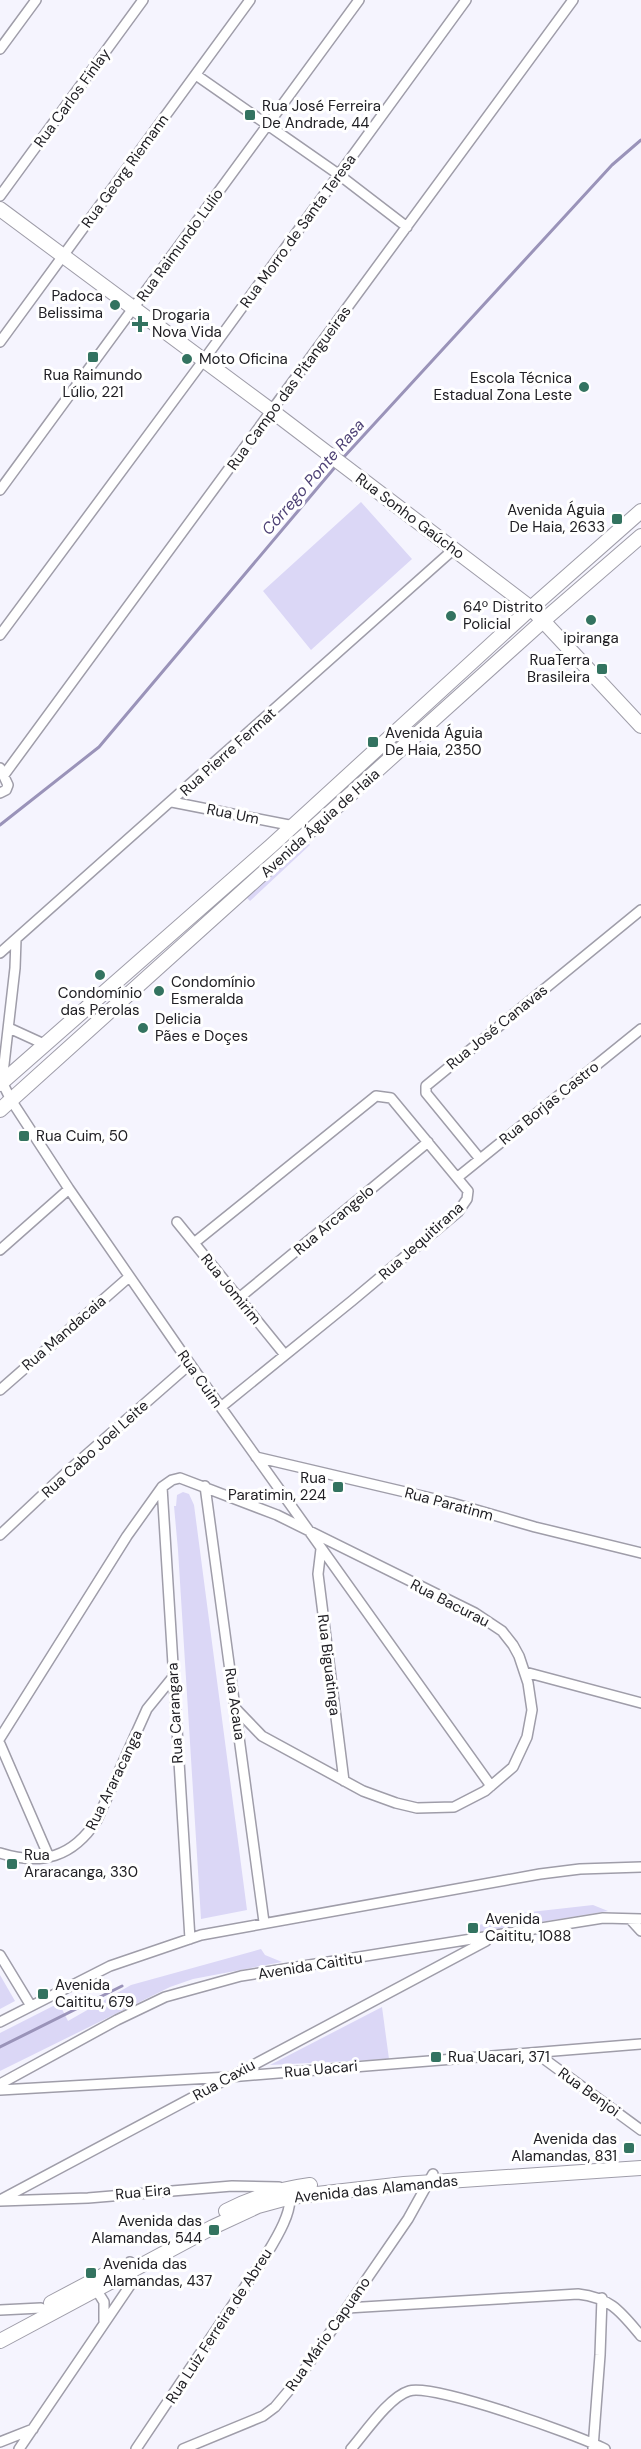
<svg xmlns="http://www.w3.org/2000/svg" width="641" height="2449" viewBox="0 0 641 2449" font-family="'DM Sans',sans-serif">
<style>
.green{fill:#dbd7f6}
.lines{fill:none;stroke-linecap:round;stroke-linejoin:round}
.stream{stroke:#9a93b9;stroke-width:3}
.street-casing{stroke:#9f9da9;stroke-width:12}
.secondary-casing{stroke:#9f9da9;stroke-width:16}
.street{stroke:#fff;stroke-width:9}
.secondary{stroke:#fff;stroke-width:14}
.poi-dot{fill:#337360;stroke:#fff;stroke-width:2}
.labels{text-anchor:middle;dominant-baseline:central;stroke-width:6;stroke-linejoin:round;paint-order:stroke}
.street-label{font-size:15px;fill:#212025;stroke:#fff}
.poi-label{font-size:15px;fill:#212025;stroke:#fff;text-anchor:start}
.water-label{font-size:16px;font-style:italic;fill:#4d4175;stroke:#fff}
</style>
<rect width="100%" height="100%" fill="#f5f4fe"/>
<path class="green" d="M361 502 412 559 311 650 263 591Z
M307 842 310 845 250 901 246 897Z
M183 1492 189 1494 194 1505 247 1910 201 1919 178 1550 174 1506H176L177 1495Z
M593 1905 608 1911 467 1934 470 1928 513 1914Z
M261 1949 265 1955 282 1962 193 1979 170 1987 0 2071V2033L59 2003 68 2021 131 1985Z
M0 1975 15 2001 0 2009Z
M382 2007 389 2059 270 2065Z"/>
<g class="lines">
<path class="stream" d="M342 459 612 165 641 140
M0 825 99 747 336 466
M0 2047 122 1986"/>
<g class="street-casing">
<path id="street" d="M0 49 36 0
M196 75 338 174 407 227
M0 196 143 0
M0 342 250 0
M0 490 359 0
M0 635 203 361 466 0
M0 768 8 785 6 790 0 793
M4 775 573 0
M172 802 294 826
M16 939 15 968 2 1082 11 1100 69 1189 190 1364 491 1786
M0 953 454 549
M9 1028 44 1044
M480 1159 426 1093V1086L641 910
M458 1177 641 1029
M177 1222 285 1355
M194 1243 376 1096 391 1098 468 1191 467 1199 458 1212 353 1300 221 1407
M0 1250 69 1189
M239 1298 428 1142
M0 1390 129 1277
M256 1457 452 1503 535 1527 641 1553
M205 1486 264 1922
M162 1487 190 1939
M0 1535 69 1470 190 1364
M321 1549 318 1574 344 1781
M525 1672 641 1703
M0 1738 127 1536 162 1487 172 1480 180 1478 277 1515 475 1613 502 1631 513 1645 519 1656 528 1683 532 1710 527 1737 513 1767 485 1791 454 1807 417 1808 396 1803 363 1791 262 1736 236 1709
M0 1744 49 1857
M0 1853C42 1866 73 1857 97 1820L147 1709 173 1677
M630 1919 641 1931
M0 1955 31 2006
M0 2022 110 1966 201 1935 540 1874 580 1869 641 1867
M536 2053 641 2130
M0 2084 117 2020 165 1997 241 1976 603 1918 641 1919
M0 2090 229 2077 641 2044
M0 2200 486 1941
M0 2201 88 2198 232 2186 279 2187
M94 2286 104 2302V2321
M347 2308 578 2294C611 2298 620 2311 641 2336
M0 2310 41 2308 52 2313
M0 2442 33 2429
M593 2448 600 2355 602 2298
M19 2449 129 2287 133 2278 130 2262
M136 2449 265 2257C274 2242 294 2211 289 2194
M183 2449 263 2416 275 2407 296 2382 408 2219 433 2174
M351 2449C365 2433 389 2397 409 2391 433 2383 578 2435 605 2449"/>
</g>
<g class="secondary-casing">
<path id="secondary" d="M0 209 272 411 531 608 641 726
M0 1084 271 846 531 608 641 511
M0 1110 544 620 641 536
M226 2211C253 2197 280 2189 310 2185
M51 2303 119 2267
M0 2341 213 2227 258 2206 291 2197 404 2184 641 2168"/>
</g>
<use href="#street" class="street"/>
<use href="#secondary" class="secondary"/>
</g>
<g class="poi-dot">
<rect x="244" y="109" width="12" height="12" rx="3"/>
<circle cx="115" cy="305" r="6"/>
<path d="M137 315h6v6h6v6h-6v6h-6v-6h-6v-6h6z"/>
<rect x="87" y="351" width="12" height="12" rx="3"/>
<circle cx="187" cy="359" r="6"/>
<circle cx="584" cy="387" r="6"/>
<rect x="611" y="513" width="12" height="12" rx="3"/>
<circle cx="451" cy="616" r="6"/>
<circle cx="591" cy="620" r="6"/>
<rect x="596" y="663" width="12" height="12" rx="3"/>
<rect x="367" y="736" width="12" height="12" rx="3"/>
<circle cx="100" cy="975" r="6"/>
<circle cx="159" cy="991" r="6"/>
<circle cx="143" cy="1028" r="6"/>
<rect x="18" y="1130" width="12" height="12" rx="3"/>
<rect x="332" y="1481" width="12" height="12" rx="3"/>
<rect x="6" y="1858" width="12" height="12" rx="3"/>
<rect x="467" y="1922" width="12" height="12" rx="3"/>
<rect x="37" y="1988" width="12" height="12" rx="3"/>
<rect x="430" y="2051" width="12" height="12" rx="3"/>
<rect x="623" y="2142" width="12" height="12" rx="3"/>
<rect x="208" y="2224" width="12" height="12" rx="3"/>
<rect x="85" y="2267" width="12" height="12" rx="3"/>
</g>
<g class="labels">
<g class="street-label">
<text transform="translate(72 98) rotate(-54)">Rua Carlos Finlay</text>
<text transform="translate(125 171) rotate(-54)">Rua Georg Riemann</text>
<text transform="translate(298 231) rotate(-54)">Rua Morro de Santa Teresa</text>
<text transform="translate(180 245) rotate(-54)">Rua Raimundo Lulio</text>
<text transform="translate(289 388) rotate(-54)">Rua Campo das Pitangueiras</text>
<text transform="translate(410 516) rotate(37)">Rua Sonho Gaúcho</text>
<text transform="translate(228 752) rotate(-42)">Rua Pierre Fermat</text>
<text transform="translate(233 814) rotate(11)">Rua Um</text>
<text transform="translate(320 823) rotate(-42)">Avenida Águia de Haia</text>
<text transform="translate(497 1027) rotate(-39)">Rua José Canavas</text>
<text transform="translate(549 1103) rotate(-39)">Rua Borjas Castro</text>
<text transform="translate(334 1220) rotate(-40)">Rua Arcangelo</text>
<text transform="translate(421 1241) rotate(-42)">Rua Jequitirana</text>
<text transform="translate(231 1289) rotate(51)">Rua Jomirim</text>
<text transform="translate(64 1333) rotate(-41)">Rua Mandacaia</text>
<text transform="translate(200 1379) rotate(55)">Rua Cuim</text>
<text transform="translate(95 1449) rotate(-42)">Rua Cabo Joel Leite</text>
<text transform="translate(449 1504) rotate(15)">Rua Paratinm</text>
<text transform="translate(450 1603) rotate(27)">Rua Bacurau</text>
<text transform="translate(329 1665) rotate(83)">Rua Biguatinga</text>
<text transform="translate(235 1704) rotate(82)">Rua Acaua</text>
<text transform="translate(175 1713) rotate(-93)">Rua Carangara</text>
<text transform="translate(114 1780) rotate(-64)">Rua Araracanga</text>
<text transform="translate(310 1966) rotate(-9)">Avenida Caititu</text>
<text transform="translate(321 2069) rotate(-5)">Rua Uacari</text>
<text transform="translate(224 2080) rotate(-29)">Rua Caxiu</text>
<text transform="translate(589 2092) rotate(36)">Rua Benjoi</text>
<text transform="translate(376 2189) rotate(-6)">Avenida das Alamandas</text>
<text transform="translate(143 2192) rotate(-5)">Rua Eira</text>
<text transform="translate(219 2326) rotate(-57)">Rua Luiz Ferreira de Abreu</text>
<text transform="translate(328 2334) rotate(-55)">Rua Mário Capuano</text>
</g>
<g class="poi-label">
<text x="262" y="106">Rua José Ferreira<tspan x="262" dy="17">De Andrade, 44</tspan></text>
<text x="103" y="296" text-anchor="end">Padoca<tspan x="103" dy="17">Belissima</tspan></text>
<text x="152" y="315">Drogaria<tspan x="152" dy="17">Nova Vida</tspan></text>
<text x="199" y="359">Moto Oficina</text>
<text x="93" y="375" text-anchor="middle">Rua Raimundo<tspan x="93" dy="17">Lúlio, 221</tspan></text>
<text x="572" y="378" text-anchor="end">Escola Técnica<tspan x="572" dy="17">Estadual Zona Leste</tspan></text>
<text x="605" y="510" text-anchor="end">Avenida Águia<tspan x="605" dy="17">De Haia, 2633</tspan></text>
<text x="463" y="607">64º Distrito<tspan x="463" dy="17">Policial</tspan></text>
<text x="591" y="638" text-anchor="middle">ipiranga</text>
<text x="590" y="660" text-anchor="end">RuaTerra<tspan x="590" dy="17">Brasileira</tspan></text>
<text x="385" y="733">Avenida Águia<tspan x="385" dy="17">De Haia, 2350</tspan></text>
<text x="171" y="982">Condomínio<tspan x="171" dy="17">Esmeralda</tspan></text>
<text x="100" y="993" text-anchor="middle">Condomínio<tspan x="100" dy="17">das Perolas</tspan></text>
<text x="155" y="1019">Delicia<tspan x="155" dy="17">Pães e Doçes</tspan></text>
<text x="36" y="1136">Rua Cuim, 50</text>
<text x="326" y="1478" text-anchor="end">Rua<tspan x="326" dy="17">Paratimin, 224</tspan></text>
<text x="24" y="1855">Rua<tspan x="24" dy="17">Araracanga, 330</tspan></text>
<text x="485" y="1919">Avenida<tspan x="485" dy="17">Caititu, 1088</tspan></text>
<text x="55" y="1985">Avenida<tspan x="55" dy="17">Caititu, 679</tspan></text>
<text x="448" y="2057">Rua Uacari, 371</text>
<text x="617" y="2139" text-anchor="end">Avenida das<tspan x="617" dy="17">Alamandas, 831</tspan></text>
<text x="202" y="2221" text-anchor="end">Avenida das<tspan x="202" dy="17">Alamandas, 544</tspan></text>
<text x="103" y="2264">Avenida das<tspan x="103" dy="17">Alamandas, 437</tspan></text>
</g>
<g class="water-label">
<text transform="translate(313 477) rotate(-49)">Córrego Ponte Rasa</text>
</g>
</g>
</svg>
